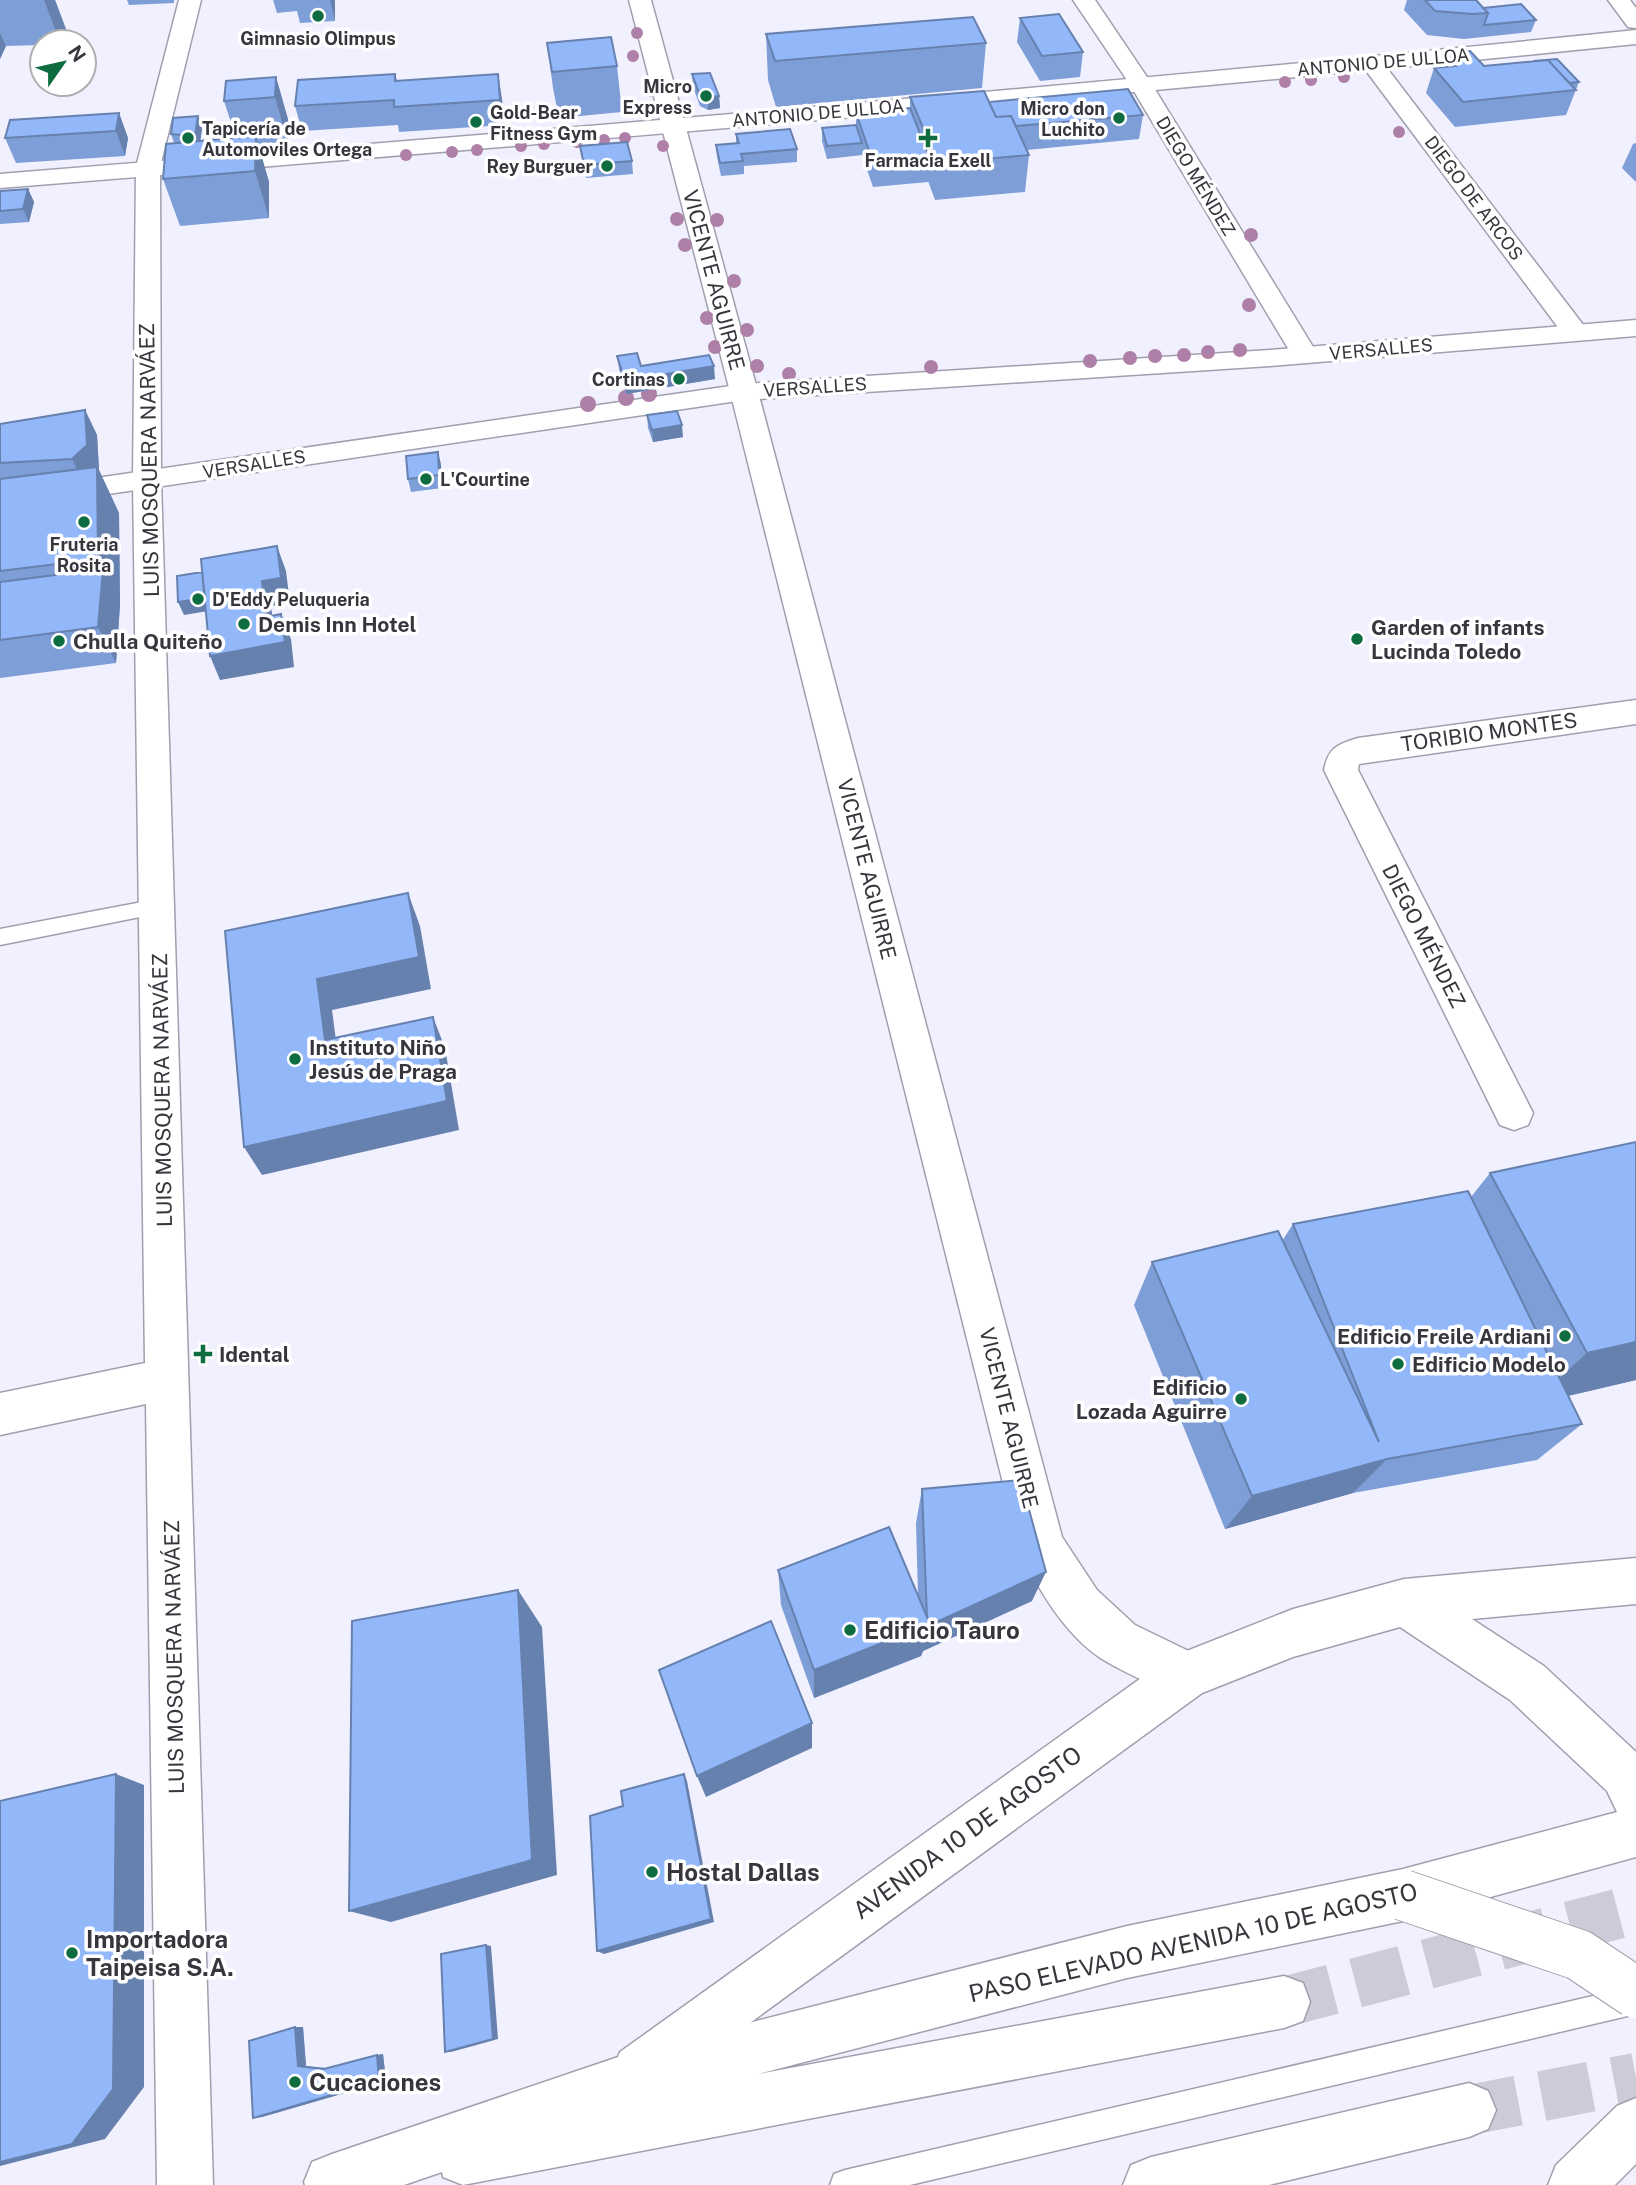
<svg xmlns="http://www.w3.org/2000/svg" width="1636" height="2185" viewBox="0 0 1636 2185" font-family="'Public Sans',sans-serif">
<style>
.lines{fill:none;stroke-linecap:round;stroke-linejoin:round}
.primary-tunnel{stroke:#cccbd7;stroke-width:50;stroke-dasharray:50 24;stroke-linecap:butt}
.lane-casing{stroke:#9f9fae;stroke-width:3}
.street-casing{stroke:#9f9fae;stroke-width:3}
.secondary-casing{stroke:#9f9fae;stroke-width:3}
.primary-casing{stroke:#9f9fae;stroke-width:3}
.lane{fill:#fff;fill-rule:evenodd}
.street{fill:#fff;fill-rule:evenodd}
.secondary{fill:#fff;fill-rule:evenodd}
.primary{fill:#fff;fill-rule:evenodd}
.primary-bridge-casing{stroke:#9f9fae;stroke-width:52;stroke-linecap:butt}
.primary-bridge{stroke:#fff;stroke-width:50}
.tree{fill:#ae80a7}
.wall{fill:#7e9ed7}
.shaded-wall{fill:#6781af}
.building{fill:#93b8fa;stroke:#6781af;stroke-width:2}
.poi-dot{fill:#0e6c41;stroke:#fff;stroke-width:2.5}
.labels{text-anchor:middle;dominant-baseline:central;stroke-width:7;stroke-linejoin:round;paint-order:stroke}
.far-poi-label{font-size:18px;font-weight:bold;fill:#37363d;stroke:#fff;text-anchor:end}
.far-street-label{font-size:18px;fill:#37363d;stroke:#fff}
.street-label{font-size:21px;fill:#37363d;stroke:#fff}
.poi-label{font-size:21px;font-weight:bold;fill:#37363d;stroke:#fff;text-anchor:start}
.near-poi-label{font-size:24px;font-weight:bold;fill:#37363d;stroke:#fff;text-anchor:start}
.near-street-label{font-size:24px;fill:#37363d;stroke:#fff}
</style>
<rect width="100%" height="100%" fill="#f1f0fe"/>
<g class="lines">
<path class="primary-tunnel" d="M1284 2002 1636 1909
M1469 2110 1636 2078"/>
<g class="lane-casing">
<path id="lane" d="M158 899 165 902 168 907 165 912 0 945V929Z
M1636 1986V2014L910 2185H830L834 2174 845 2170Z"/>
</g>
<g class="street-casing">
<path id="street" d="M179 0H201L160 167 161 480 213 2185H157L146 1404 0 1435V1393L145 1363 133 480 136 167Z
M629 0H651L762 407 1062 1537 1097 1590 1135 1625 1203 1658 1210 1675 1203 1692 1186 1699C1158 1687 1128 1675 1102 1659 1065 1635 1036 1587 1019 1547L734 407Z
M1073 0H1095L1151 83 1318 355 1314 361 1305 363 1296 361 1292 355 1129 83Z
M1372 57 1380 59 1584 326 1588 332 1584 338 1575 340 1566 338 1361 64 1364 59Z
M1636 700V724L1359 764 1358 770 1533 1113 1528 1125 1514 1130 1500 1125 1324 770C1328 748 1338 744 1358 738Z"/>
</g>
<g class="secondary-casing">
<path id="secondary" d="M1608 0H1630L1636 8V28L1628 27Z
M1636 30V44C1091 99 546 144 0 188V174C546 130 1091 86 1636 30Z
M1636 320V336L1270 366 744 400 0 510V492L744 384 1270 350Z
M1636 1558V1604L1472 1619 1544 1666 1636 1752V1821L1618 1814 1607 1791 1510 1700 1400 1627 1293 1657 1202 1693 658 2090 639 2098 620 2090 612 2071 620 2052 1169 1658 1293 1609 1404 1579Z
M1636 2098V2164L1615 2185H1548L1556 2165 1617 2106Z"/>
</g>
<g class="primary-casing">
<path id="primary" d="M1636 1807V1857L1403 1921 1127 1978 758 2074 1284 1976 1303 1983 1310 2002 1303 2021 1284 2028 463 2185 443 2177 442 2172 404 2185H305L304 2182 312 2162 332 2154 627 2054 1127 1926 1403 1869Z
M1469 2083 1488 2091 1496 2110 1488 2129 1469 2137 1269 2185H1123L1131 2165 1151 2157Z"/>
</g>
<use href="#lane" class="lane"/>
<use href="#street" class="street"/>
<use href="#secondary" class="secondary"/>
<use href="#primary" class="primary"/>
<g class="primary-bridge-casing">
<path id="primary-bridge" d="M1403 1895 1579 1955 1636 1993"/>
</g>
<use href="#primary-bridge" class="primary-bridge"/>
</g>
<g class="tree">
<circle cx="637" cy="33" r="6"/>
<circle cx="633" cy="56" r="6"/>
<circle cx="1344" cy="77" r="6"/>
<circle cx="1311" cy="80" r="6"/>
<circle cx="1285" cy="82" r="6"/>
<circle cx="652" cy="91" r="6"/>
<circle cx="1399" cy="132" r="6"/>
<circle cx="625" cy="138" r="6"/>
<circle cx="604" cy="140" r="6"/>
<circle cx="577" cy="142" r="6"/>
<circle cx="544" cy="144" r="6"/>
<circle cx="521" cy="146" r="6"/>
<circle cx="663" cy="146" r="6"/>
<circle cx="477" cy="150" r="6"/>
<circle cx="452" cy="152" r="6"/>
<circle cx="406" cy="155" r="6"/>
<circle cx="677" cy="219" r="7"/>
<circle cx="717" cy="220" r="7"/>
<circle cx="1251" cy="235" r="7"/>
<circle cx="685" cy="245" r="7"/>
<circle cx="734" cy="281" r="7"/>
<circle cx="1249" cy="305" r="7"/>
<circle cx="707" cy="318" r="7"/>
<circle cx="747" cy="330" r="7"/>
<circle cx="715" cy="347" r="7"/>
<circle cx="1240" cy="350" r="7"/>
<circle cx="1208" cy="352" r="7"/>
<circle cx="1184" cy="355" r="7"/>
<circle cx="1155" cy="356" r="7"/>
<circle cx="1130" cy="358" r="7"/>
<circle cx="1090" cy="361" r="7"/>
<circle cx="757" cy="366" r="7"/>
<circle cx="931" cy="367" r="7"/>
<circle cx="789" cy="374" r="7"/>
<circle cx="649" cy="394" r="8"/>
<circle cx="626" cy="398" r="8"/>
<circle cx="588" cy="404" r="8"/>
</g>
<path class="wall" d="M0 0H55L67 32 63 42H42V45L6 46 0 59Z
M127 0H174V3L129 5Z
M273 0H335V21L300 23 297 11 277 13Z
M1407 0H1476L1483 8 1536 20 1531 32 1464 39 1427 35 1404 10Z
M1020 18 1083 52 1080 77 1040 81 1017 42Z
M766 34 986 43 982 88 776 107 768 80Z
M547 43 617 66 622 112 559 118 553 88Z
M1444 53 1484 66 1579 82 1566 115 1455 127 1426 93 1434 68H1440Z
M395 74 397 80 502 99 504 125 399 132 398 125 302 131 295 106Z
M692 74 719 96 720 108 708 110 700 106 693 87Z
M276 77 289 123 288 143 258 145 269 182V218L180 226 163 179 174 143 171 134 198 116 202 129 200 141 236 138 224 101Z
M910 97 989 102 1143 115 1139 139 1027 150 1029 155 1025 192 935 200 928 181V182L873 187 862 155 827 159 822 141V128L856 125V113L910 108Z
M119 113 128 138 125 156 16 163 5 138Z
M736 134 797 149V162L744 166V174L721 176 717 157 716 145 736 143Z
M1636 143V182L1622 168 1633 144Z
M580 146 632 161 633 174 586 178Z
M28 189 34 202 29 222 0 224V191Z
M617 356 641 366 715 379 626 394 619 369Z
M85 410 97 435 99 470 119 513 120 605 116 663 0 678V424Z
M647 415 683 437 653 442 648 428Z
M438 452 441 465 442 488 411 492 408 479Z
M1636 1142V1380L1568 1396 1582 1424 1537 1460 1353 1493 1225 1529 1134 1305 1152 1262 1282 1241 1293 1224 1471 1197 1490 1173Z
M922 1489 1032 1601 923 1651 921 1656 814 1698 781 1605 778 1570 918 1596 916 1523Z
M303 2027 306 2066 327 2068 383 2054 386 2081 262 2117 253 2118Z"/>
<path class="shaded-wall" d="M44 0H55L67 32 63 42H60Z
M330 0H335V21Z
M0 33 6 46 0 59Z
M498 74 502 99 504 125 500 100Z
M276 77 289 123 288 143 275 97Z
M719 96 720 108 708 110V97Z
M119 113 128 138 125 156 116 131Z
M198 116 202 129 199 149 195 136Z
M256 136 269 182V218L255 171Z
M28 189 34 202 29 222 23 209Z
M714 366 715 379 626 394 625 381Z
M85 410 97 435 99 470 119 513 120 605 116 663 98 627 103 569 98 559 84 484 72 459Z
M682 425 683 437 653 442 652 430Z
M438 452 441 465 442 488 439 475Z
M277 546 286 571 290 603 271 606 276 642 266 617 262 581Z
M208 597 214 610 184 615 178 602Z
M281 614 291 639 294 667 220 680 210 656Z
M408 893 420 926 431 989 332 1010 340 1071 325 1040 317 979Z
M433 1017 445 1048 459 1130 262 1175 244 1147Z
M1636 1342V1380L1529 1405 1587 1353Z
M1387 1459 1353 1493 1225 1529 1252 1496Z
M1046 1572 1032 1601 923 1651 921 1656 814 1698V1670Z
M518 1590 542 1627 557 1875 391 1922 349 1911Z
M812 1723V1748L706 1797 697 1776Z
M116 1774 144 1785V2087L105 2139 0 2166V2162Z
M684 1774 687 1781 714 1922 604 1954 597 1951Z
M486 1945 491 1946 498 2039 451 2052H445Z
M295 2027H303L306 2066H298Z
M383 2054 386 2081 262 2117 253 2118 377 2055Z"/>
<path class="building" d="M1425 0H1476L1488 13 1472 14 1435 11Z
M1521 4 1536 20 1484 25 1488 13 1483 8Z
M1059 14 1083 52 1042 56 1020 18Z
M973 17 986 43 775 61 766 34Z
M611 37 617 66 552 72 547 43Z
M1470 51 1484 66 1548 60 1576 90 1463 102 1434 68 1456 66 1444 53Z
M1557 59 1579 82 1569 83 1548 60 1533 61Z
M710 73 719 96 708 97 699 93 692 74Z
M395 74V81L498 74 500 100 394 107V100L295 106 298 80Z
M276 77 275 97 224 101 226 81Z
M1128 89 1143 115 1016 126 1011 116 996 117 989 102Z
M984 91 996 117 1011 116 1029 155 938 163 910 97Z
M910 108 929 157 873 162 856 113Z
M119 113 116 131 5 138 10 120Z
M198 116 195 136 171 134 173 118Z
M856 125 862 143 827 146 822 128Z
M790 129 797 149 741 154 743 161 720 163 716 145 739 143 736 134Z
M256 136 255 171 163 179 166 144Z
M627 142 632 161 584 165 580 146Z
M28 189 23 209 0 211V191Z
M637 353 641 366 709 355 714 366 625 381 617 356Z
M85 410 87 445 72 459 0 463V424Z
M677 411 682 425 652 430 647 415Z
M438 452 439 475 408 479 406 456Z
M97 467 98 559 0 571V479Z
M277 546 281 578 262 581 266 617 281 614 285 642 210 656 201 559Z
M103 569 98 627 0 640V582Z
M202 572 205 598 178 602 177 576Z
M408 893 419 957 317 979 325 1040 433 1017 447 1101 244 1147 225 931Z
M1636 1142V1342L1587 1353 1490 1173Z
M1468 1191 1582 1424 1387 1459 1252 1496 1152 1262 1278 1231 1379 1442 1293 1224Z
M1021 1480 1046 1572 930 1625 927 1617 922 1489Z
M889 1527 930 1624 814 1670 778 1570Z
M518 1590 532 1860 349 1911 352 1621Z
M771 1621 812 1723 697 1776 659 1670Z
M116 1774 113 2089 72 2144 0 2162V1801Z
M684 1774 711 1919 597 1951 590 1816 623 1806 621 1791Z
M486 1945 493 2039 445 2052 441 1954Z
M295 2027 298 2066 324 2069 377 2055 379 2081 253 2118 249 2041Z"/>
<g class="poi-dot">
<circle cx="318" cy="16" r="7"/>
<circle cx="706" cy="96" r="7"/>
<circle cx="1119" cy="118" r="7"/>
<circle cx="476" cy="122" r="7"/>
<circle cx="188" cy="138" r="7"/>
<path d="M924.5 127.5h7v7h7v7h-7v7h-7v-7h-7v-7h7z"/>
<circle cx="607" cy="166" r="7"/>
<circle cx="679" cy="379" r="7"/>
<circle cx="426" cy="479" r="7"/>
<circle cx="84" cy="522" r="7"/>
<circle cx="198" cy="599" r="7"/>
<circle cx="244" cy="624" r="7"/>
<circle cx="1357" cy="639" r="7"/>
<circle cx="59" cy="641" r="7"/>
<circle cx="295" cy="1059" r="7"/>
<circle cx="1565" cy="1336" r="7"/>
<path d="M199.5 1343.5h7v7h7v7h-7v7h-7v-7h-7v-7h7z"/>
<circle cx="1398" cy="1364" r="7"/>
<circle cx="1241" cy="1399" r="7"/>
<circle cx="850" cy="1630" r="7"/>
<circle cx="652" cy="1872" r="7"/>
<circle cx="72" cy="1953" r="7"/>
<circle cx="295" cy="2082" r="7"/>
</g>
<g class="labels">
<g class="far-poi-label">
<text x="318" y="38" text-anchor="middle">Gimnasio Olimpus</text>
<text x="692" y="86">Micro<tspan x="692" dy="21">Express</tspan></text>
<text x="1105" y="108">Micro don<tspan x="1105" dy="21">Luchito</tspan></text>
<text x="490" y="112" text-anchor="start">Gold-Bear<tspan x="490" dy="21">Fitness Gym</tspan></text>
<text x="202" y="128" text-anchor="start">Tapicería de<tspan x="202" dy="21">Automoviles Ortega</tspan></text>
<text x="928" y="160" text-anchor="middle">Farmacia Exell</text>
<text x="593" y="166">Rey Burguer</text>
<text x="665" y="379">Cortinas</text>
<text x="440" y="479" text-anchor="start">L'Courtine</text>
<text x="84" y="544" text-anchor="middle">Fruteria<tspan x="84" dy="21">Rosita</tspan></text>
<text x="212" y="599" text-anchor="start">D'Eddy Peluqueria</text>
</g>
<g class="far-street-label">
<text transform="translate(1383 62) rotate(-5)">ANTONIO DE ULLOA</text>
<text transform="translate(818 113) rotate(-5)">ANTONIO DE ULLOA</text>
<text transform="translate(1196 176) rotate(59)">DIEGO MÉNDEZ</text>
<text transform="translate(1474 198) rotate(53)">DIEGO DE ARCOS</text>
<text transform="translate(1381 349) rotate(-5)">VERSALLES</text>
<text transform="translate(815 387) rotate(-4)">VERSALLES</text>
<text transform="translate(254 464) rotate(-9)">VERSALLES</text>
</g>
<g class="street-label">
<text transform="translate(714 280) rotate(75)">VICENTE AGUIRRE</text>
<text transform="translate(149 460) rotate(-91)">LUIS MOSQUERA NARVÁEZ</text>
<text transform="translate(1489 732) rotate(-8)">TORIBIO MONTES</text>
<text transform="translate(867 869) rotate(76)">VICENTE AGUIRRE</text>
<text transform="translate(1424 936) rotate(63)">DIEGO MÉNDEZ</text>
<text transform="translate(162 1090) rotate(-91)">LUIS MOSQUERA NARVÁEZ</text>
<text transform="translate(1009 1418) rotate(76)">VICENTE AGUIRRE</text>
<text transform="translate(174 1657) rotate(-91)">LUIS MOSQUERA NARVÁEZ</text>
</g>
<g class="poi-label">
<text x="258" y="624">Demis Inn Hotel</text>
<text x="1371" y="627">Garden of infants<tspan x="1371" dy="24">Lucinda Toledo</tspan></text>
<text x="73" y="641">Chulla Quiteño</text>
<text x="309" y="1047">Instituto Niño<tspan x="309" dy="24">Jesús de Praga</tspan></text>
<text x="1551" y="1336" text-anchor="end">Edificio Freile Ardiani</text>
<text x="219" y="1354">Idental</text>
<text x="1412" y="1364">Edificio Modelo</text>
<text x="1227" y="1387" text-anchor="end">Edificio<tspan x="1227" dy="24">Lozada Aguirre</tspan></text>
</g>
<g class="near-poi-label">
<text x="864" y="1630">Edificio Tauro</text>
<text x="666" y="1872">Hostal Dallas</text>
<text x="86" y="1939">Importadora<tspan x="86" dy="28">Taipeisa S.A.</tspan></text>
<text x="309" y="2082">Cucaciones</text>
</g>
<g class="near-street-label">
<text transform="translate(967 1832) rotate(-36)">AVENIDA 10 DE AGOSTO</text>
<text transform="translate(1193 1942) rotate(-13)">PASO ELEVADO AVENIDA 10 DE AGOSTO</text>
</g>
</g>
<g transform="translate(63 63) rotate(56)"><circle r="33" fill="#ffffff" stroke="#afafb1" stroke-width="2"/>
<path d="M0-5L12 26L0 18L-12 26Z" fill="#0e6c41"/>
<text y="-10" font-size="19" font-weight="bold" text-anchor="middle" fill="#37363d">N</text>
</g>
</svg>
